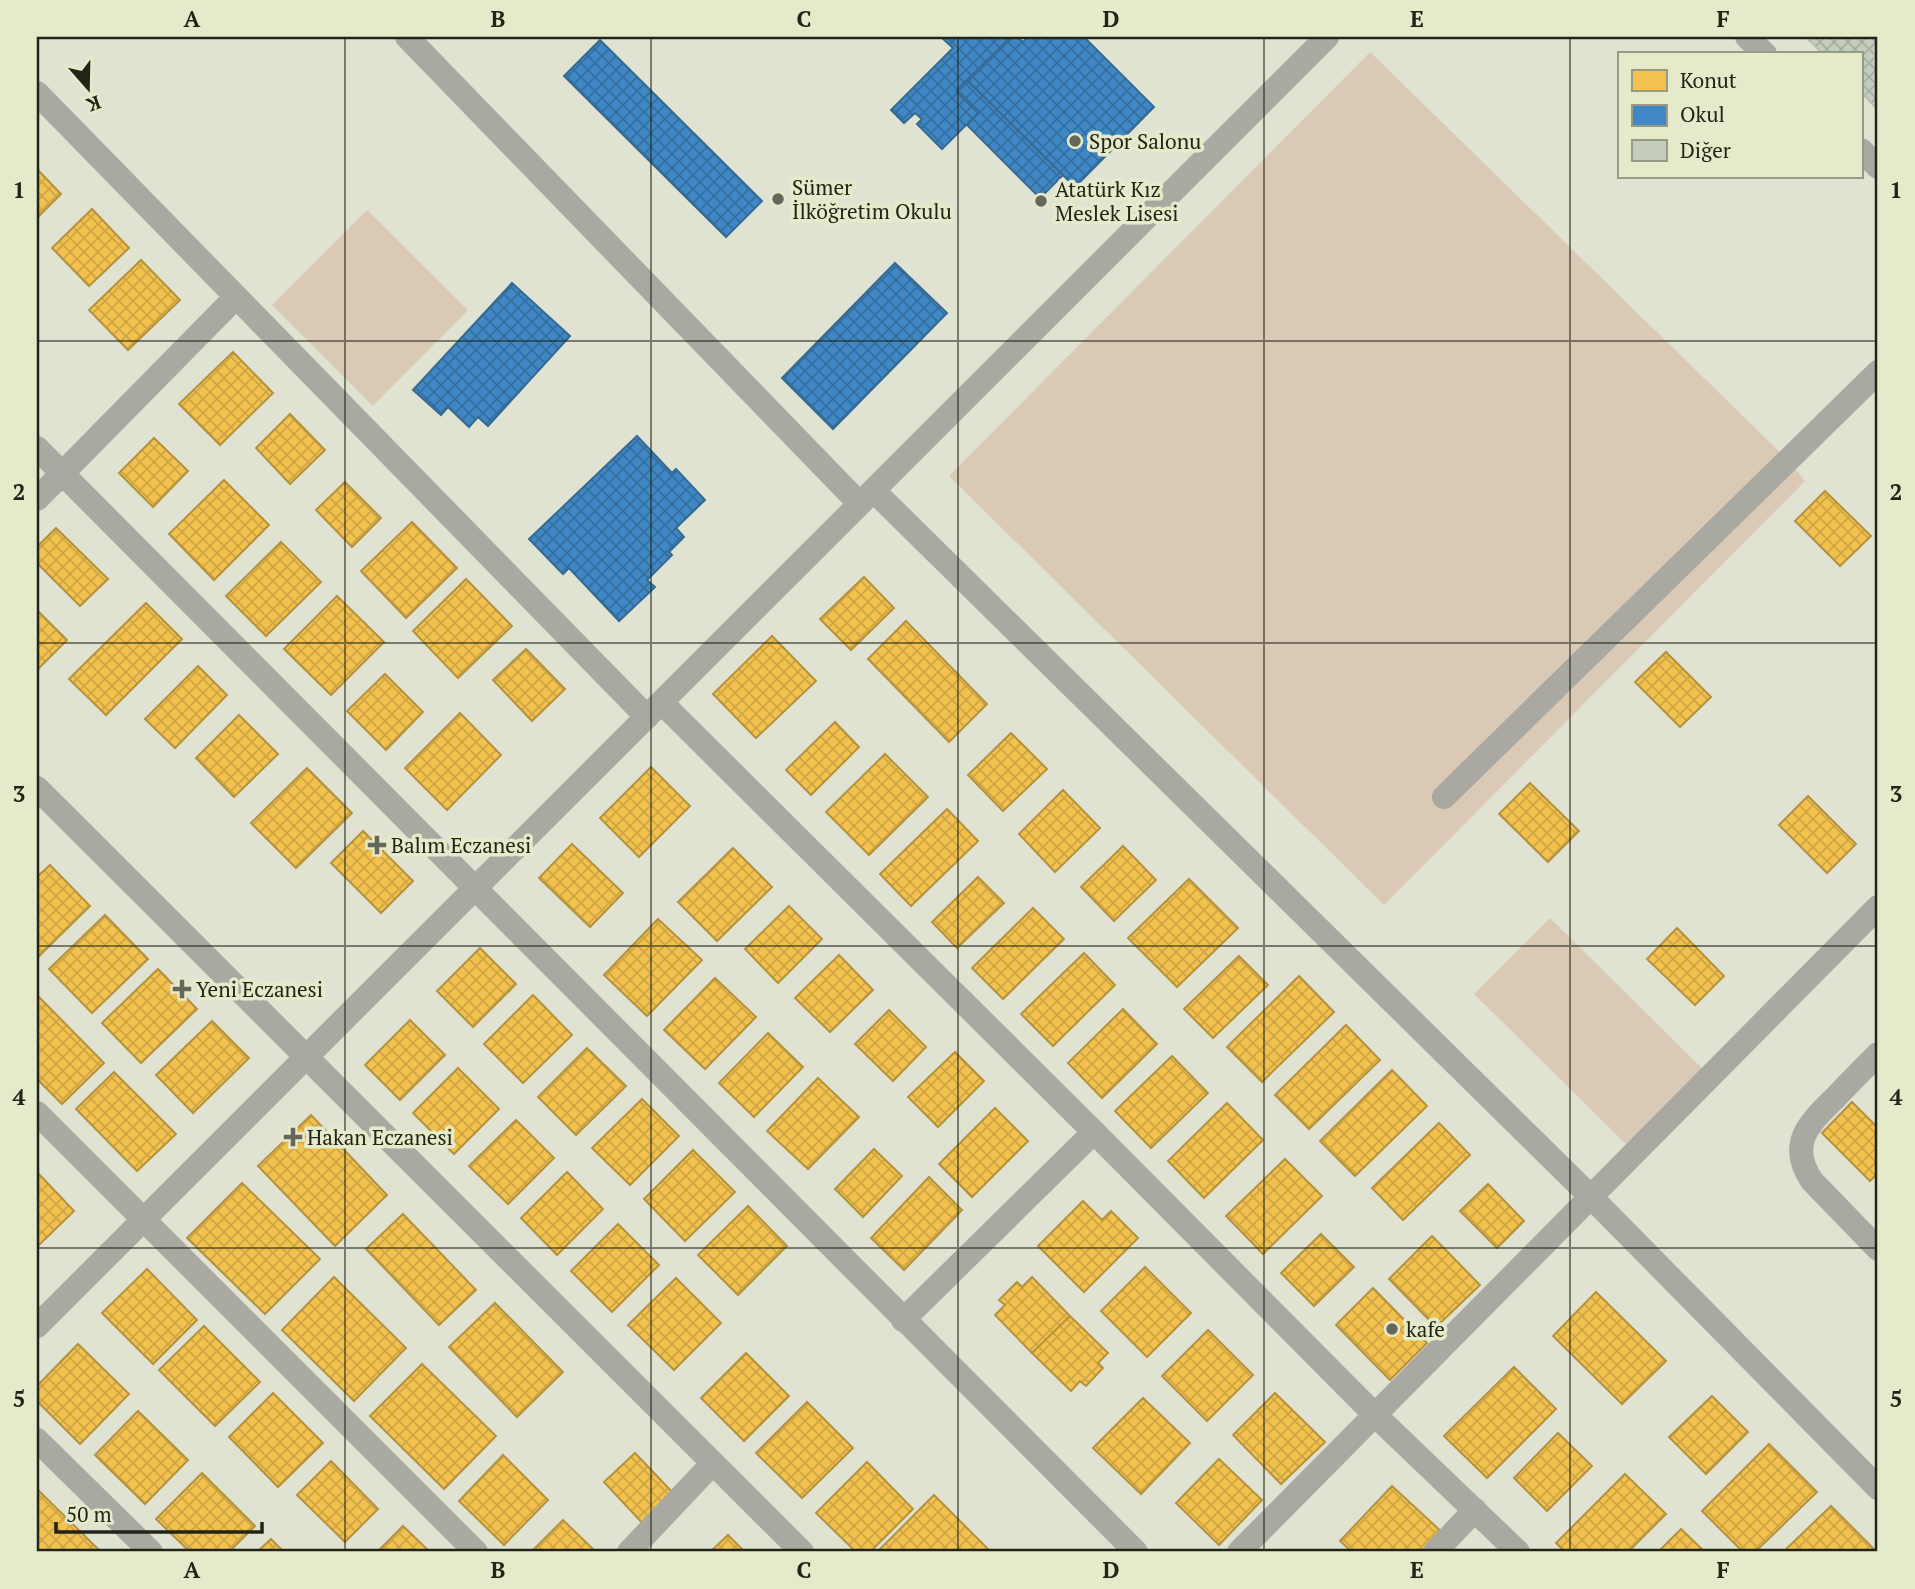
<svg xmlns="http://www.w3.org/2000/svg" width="1915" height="1589" viewBox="0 0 1915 1589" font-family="'PT Serif',serif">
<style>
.green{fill:#dacab5}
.homes{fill:url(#homes-cross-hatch);stroke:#b4923e;stroke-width:2}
.schools{fill:url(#schools-cross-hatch);stroke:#366a91;stroke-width:2}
.building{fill:url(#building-cross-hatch);stroke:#b8beb2;stroke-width:2}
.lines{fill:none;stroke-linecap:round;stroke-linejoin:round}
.street{stroke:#a9a8a1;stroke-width:24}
.grid{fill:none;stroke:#222418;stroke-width:2;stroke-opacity:0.55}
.poi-dot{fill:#646759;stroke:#e5ebca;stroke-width:2.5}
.labels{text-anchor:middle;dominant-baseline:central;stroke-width:7;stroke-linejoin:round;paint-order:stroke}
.poi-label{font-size:21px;fill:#222418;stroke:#e5ebca;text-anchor:start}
.neatline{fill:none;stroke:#222418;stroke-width:2.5}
.grid-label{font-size:23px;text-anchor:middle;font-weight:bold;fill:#222418}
</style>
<defs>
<pattern id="homes-cross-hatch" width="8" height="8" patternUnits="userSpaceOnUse" patternTransform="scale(1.75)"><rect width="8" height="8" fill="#f2c14e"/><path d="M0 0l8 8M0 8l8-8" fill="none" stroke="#cfa643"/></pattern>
<pattern id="schools-cross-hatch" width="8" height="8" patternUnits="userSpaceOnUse" patternTransform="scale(1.75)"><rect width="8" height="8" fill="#3f88c5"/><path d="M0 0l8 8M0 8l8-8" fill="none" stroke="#346f9f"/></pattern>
<pattern id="building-cross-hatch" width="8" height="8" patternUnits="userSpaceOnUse" patternTransform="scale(1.75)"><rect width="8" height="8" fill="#c3ccbd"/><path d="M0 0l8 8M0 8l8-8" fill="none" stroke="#a7afa2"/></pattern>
</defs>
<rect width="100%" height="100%" fill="#e0e3d2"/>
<path class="green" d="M1370 52 1788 460 1805 481 1384 905 949 476Z
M367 210 468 310 373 406 272 305Z
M1550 918 1708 1074 1632 1150 1474 994Z"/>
<path class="homes" d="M37 169 61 194 37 218Z
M92 209 129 248 89 286 52 248Z
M141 260 180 300 128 350 89 310Z
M233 352 273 393 220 445 179 404Z
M290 414 325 450 290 484 256 448Z
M154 438 188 471 153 507 119 473Z
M224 480 269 525 214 580 169 534Z
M345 482 381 518 352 547 316 510Z
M1825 491 1871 536 1840 566 1795 521Z
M412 522 457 568 406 618 361 571Z
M56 528 108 579 80 606 37 563V547Z
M281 542 321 582 266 636 226 596Z
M864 577 894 608 851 650 820 619Z
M466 579 512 626 458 678 413 631Z
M337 596 384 642 331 695 284 649Z
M146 603 182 639 106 715 69 679Z
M37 610 67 640 37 670Z
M906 621 987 704 949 742 868 659Z
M772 636 816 681 756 738 713 694Z
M526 649 565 689 532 721 493 680Z
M1666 652 1711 697 1680 727 1635 682Z
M198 666 227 695 175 748 145 719Z
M385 674 423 712 386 750 347 711Z
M460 713 501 755 447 810 405 768Z
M239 715 278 754 234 797 196 758Z
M835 722 859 747 811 795 786 770Z
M1011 733 1047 769 1003 811 968 775Z
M885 754 928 797 869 855 826 812Z
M651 767 690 806 639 857 600 818Z
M307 768 352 813 296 868 251 823Z
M1530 783 1579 831 1548 862 1499 814Z
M1063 790 1100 828 1055 872 1019 834Z
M1808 796 1856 844 1827 873 1779 825Z
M947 809 978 841 911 906 880 874Z
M363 831 413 881 381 913 331 863Z
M572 844 623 893 590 927 539 878Z
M1123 846 1156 880 1114 921 1081 887Z
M733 848 772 887 717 941 678 902Z
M50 865 90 906 37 958V877Z
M978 877 1004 903 957 948 932 922Z
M1189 879 1238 928 1177 987 1128 938Z
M789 906 822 939 778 983 745 949Z
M1033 908 1064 939 1003 999 972 968Z
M105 915 148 959 92 1013 49 969Z
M658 919 702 960 647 1016 604 975Z
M1677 928 1724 976 1695 1005 1647 959Z
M480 948 516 984 473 1027 437 991Z
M1084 953 1115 985 1053 1046 1021 1014Z
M839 955 873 990 830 1032 795 998Z
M1239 956 1268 985 1213 1038 1184 1009Z
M158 969 197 1009 141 1063 102 1023Z
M1299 976 1334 1012 1262 1082 1227 1047Z
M715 978 756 1017 705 1069 664 1030Z
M37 995 104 1063 62 1104 37 1079Z
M533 995 572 1035 523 1083 484 1044Z
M1123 1009 1157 1044 1102 1098 1068 1063Z
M889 1010 926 1047 893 1081 855 1044Z
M410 1020 445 1055 400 1100 365 1065Z
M212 1021 249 1058 193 1113 156 1075Z
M1346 1025 1380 1060 1309 1129 1275 1095Z
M768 1033 803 1067 754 1117 719 1083Z
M587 1048 626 1086 576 1135 538 1097Z
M955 1052 984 1081 938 1127 908 1097Z
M1172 1056 1208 1093 1151 1148 1115 1111Z
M458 1068 499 1109 454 1154 413 1113Z
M1392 1070 1427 1106 1355 1176 1320 1141Z
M114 1072 176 1134 137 1171 76 1109Z
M818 1078 859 1117 808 1169 767 1131Z
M642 1099 679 1136 630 1185 592 1148Z
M1852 1102 1878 1128V1173L1870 1181 1822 1133Z
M1227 1103 1263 1140 1204 1198 1168 1161Z
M995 1108 1028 1141 972 1197 939 1164Z
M311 1115 387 1195 335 1246 258 1166Z
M516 1120 554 1158 508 1204 469 1166Z
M1439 1123 1470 1155 1403 1220 1372 1188Z
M874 1149 902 1176 863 1217 835 1189Z
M693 1150 735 1192 685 1241 644 1199Z
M1285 1159 1322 1196 1263 1254 1226 1216Z
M37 1172 74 1211 37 1247Z
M567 1172 603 1209 557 1255 521 1218Z
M929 1177 962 1210 904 1270 871 1238Z
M242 1183 320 1259 265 1314 187 1238Z
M1488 1184 1524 1221 1497 1248 1460 1211Z
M1083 1201 1102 1220 1111 1211 1138 1238 1084 1292 1038 1246Z
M748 1206 787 1246 738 1295 698 1255Z
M403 1214 476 1290 439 1325 366 1249Z
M618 1224 659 1265 612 1312 571 1271Z
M1321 1234 1354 1267 1314 1306 1281 1273Z
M1432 1236 1480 1285 1436 1327 1389 1279Z
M1145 1267 1191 1313 1147 1357 1101 1311Z
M147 1269 197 1320 153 1364 102 1313Z
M334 1277 406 1348 354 1401 282 1330Z
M1032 1277 1070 1316 1032 1353 995 1315 1005 1305 999 1300 1017 1282 1022 1287Z
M676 1278 721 1323 674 1370 628 1325Z
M1373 1288 1427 1343 1390 1380 1336 1325Z
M1596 1292 1666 1361 1622 1404 1553 1336Z
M495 1303 563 1372 517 1417 449 1347Z
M1070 1316 1108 1353 1098 1363 1103 1368 1086 1386 1080 1381 1071 1391 1032 1353Z
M204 1326 260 1382 215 1426 159 1370Z
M1208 1330 1253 1375 1207 1421 1162 1376Z
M78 1344 129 1394 80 1444 37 1401V1386Z
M746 1353 789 1396 744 1441 701 1398Z
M422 1364 496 1436 444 1489 370 1416Z
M1514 1367 1556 1409 1487 1478 1444 1436Z
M273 1393 323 1443 278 1487 229 1437Z
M1275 1393 1325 1442 1281 1484 1233 1435Z
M1712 1396 1748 1432 1706 1474 1669 1437Z
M1143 1398 1190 1443 1141 1494 1093 1448Z
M807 1402 853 1448 802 1498 756 1453Z
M138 1411 188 1460 145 1504 95 1455Z
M1558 1433 1592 1466 1547 1511 1514 1478Z
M1769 1444 1817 1492 1755 1552H1743L1702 1511Z
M635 1453 676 1496 645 1526 604 1482Z
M503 1455 548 1500 504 1545 459 1501Z
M1219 1459 1262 1500 1219 1545 1176 1503Z
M331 1461 378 1509 345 1542 297 1495Z
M867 1462 913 1509 870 1552H856L816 1513Z
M202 1473 255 1526 229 1552H190L156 1519Z
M1625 1474 1666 1514 1628 1552H1565L1556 1543Z
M1392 1486 1445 1535 1428 1552H1352L1340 1541Z
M37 1489 99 1550 97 1552H37Z
M934 1495 989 1550 987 1552H877Z
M1831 1506 1875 1550 1872 1552H1783Z
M563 1520 596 1552H531Z
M403 1526 430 1552H377Z
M1681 1529 1705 1552H1658Z
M728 1535 745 1552H710Z
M271 1539 284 1552H257Z"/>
<path class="schools" d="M941 37H1011L956 91 978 113 942 149 917 124 922 119 915 113 904 123 891 110 953 48Z
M1011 37H1017L1023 42 1027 37H1084L1154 107 1075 187 967 80Z
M600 40 762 201 726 237 564 76Z
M967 80 1063 175 1040 198 967 125 978 113 956 91Z
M895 263 947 313 833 429 782 378Z
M512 283 570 336 488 426 478 417 469 427 448 407 441 415 413 390Z
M637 436 672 473 676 469 705 500 676 528 684 537 669 552 672 555 647 580 655 587 619 621 569 568 563 574 529 539Z"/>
<path class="building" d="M1806 37H1878V110L1861 92V54H1823Z"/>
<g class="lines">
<path class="street" d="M407 37 860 504
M1747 37 1765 54
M37 93 647 717
M1861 150 1878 167
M37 448 1136 1552
M874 491 1591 1197 1878 1488
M37 499 236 297
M662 703 1094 1132 1375 1415 1518 1552
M37 788 802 1552
M1444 797 1878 372
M1878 1054C1864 1068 1850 1082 1836 1097 1809 1123 1787 1144 1812 1181L1878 1249
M37 1113 476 1552
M903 1320 1094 1132
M37 1326 1327 37
M37 1440 151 1552
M629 1552 713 1463
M1239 1552 1878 907
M1435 1552 1475 1510"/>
</g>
<path class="grid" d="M345 37V1552M651 37V1552M958 37V1552M1264 37V1552M1570 37V1552M37 341H1878M37 643H1878M37 946H1878M37 1248H1878"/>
<g class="poi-dot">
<circle cx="1075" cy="141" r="7"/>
<circle cx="778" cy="199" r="7"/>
<circle cx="1041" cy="201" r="7"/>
<path d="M373.5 834.5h7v7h7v7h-7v7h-7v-7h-7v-7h7z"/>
<path d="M178.5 978.5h7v7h7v7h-7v7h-7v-7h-7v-7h7z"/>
<path d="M289.5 1126.5h7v7h7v7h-7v7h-7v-7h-7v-7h7z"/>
<circle cx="1392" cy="1329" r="7"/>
</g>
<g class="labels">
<g class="poi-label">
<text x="1089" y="141">Spor Salonu</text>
<text x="792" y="187">Sümer<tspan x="792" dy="24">İlköğretim Okulu</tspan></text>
<text x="1055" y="189">Atatürk Kız<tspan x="1055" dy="24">Meslek Lisesi</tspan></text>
<text x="391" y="845">Balım Eczanesi</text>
<text x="196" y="989">Yeni Eczanesi</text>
<text x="307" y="1137">Hakan Eczanesi</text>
<text x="1406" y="1329">kafe</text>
</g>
</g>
<rect width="1915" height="1589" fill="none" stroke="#e5ebca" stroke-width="77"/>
<rect x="1618" y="52" width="245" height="126" fill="#e5ebca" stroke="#979b83" stroke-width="2"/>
<rect x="1632" y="70" width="35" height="21" fill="#f2c14e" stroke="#979b83" stroke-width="2"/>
<text x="1680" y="88" font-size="21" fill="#222418">Konut</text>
<rect x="1632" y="105" width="35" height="21" fill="#3f88c5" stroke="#979b83" stroke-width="2"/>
<text x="1680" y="122" font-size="21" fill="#222418">Okul</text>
<rect x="1632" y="140" width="35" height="21" fill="#c3ccbd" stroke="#979b83" stroke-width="2"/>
<text x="1680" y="158" font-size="21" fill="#222418">Diğer</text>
<g transform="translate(88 88) rotate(160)" stroke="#e5ebca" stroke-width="5" paint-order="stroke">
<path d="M0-5L12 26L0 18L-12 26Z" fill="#222418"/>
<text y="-10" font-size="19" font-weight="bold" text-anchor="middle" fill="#222418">K</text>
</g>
<path d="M56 1522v10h206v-10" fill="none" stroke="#222418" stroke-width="3.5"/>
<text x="66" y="1522" font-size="21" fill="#222418" stroke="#e5ebca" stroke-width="5" paint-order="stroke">50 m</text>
<rect x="38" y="38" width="1838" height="1512" class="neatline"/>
<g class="grid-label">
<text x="192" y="27">A</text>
<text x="498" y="27">B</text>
<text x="804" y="27">C</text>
<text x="1111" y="27">D</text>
<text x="1417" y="27">E</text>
<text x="1723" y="27">F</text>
<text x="19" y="198">1</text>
<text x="1896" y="198">1</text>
<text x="19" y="500">2</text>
<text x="1896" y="500">2</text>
<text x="19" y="802">3</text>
<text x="1896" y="802">3</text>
<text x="19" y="1105">4</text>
<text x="1896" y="1105">4</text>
<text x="19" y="1407">5</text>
<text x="1896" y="1407">5</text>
<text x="192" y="1578">A</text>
<text x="498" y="1578">B</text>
<text x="804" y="1578">C</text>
<text x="1111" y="1578">D</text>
<text x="1417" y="1578">E</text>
<text x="1723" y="1578">F</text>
</g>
</svg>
